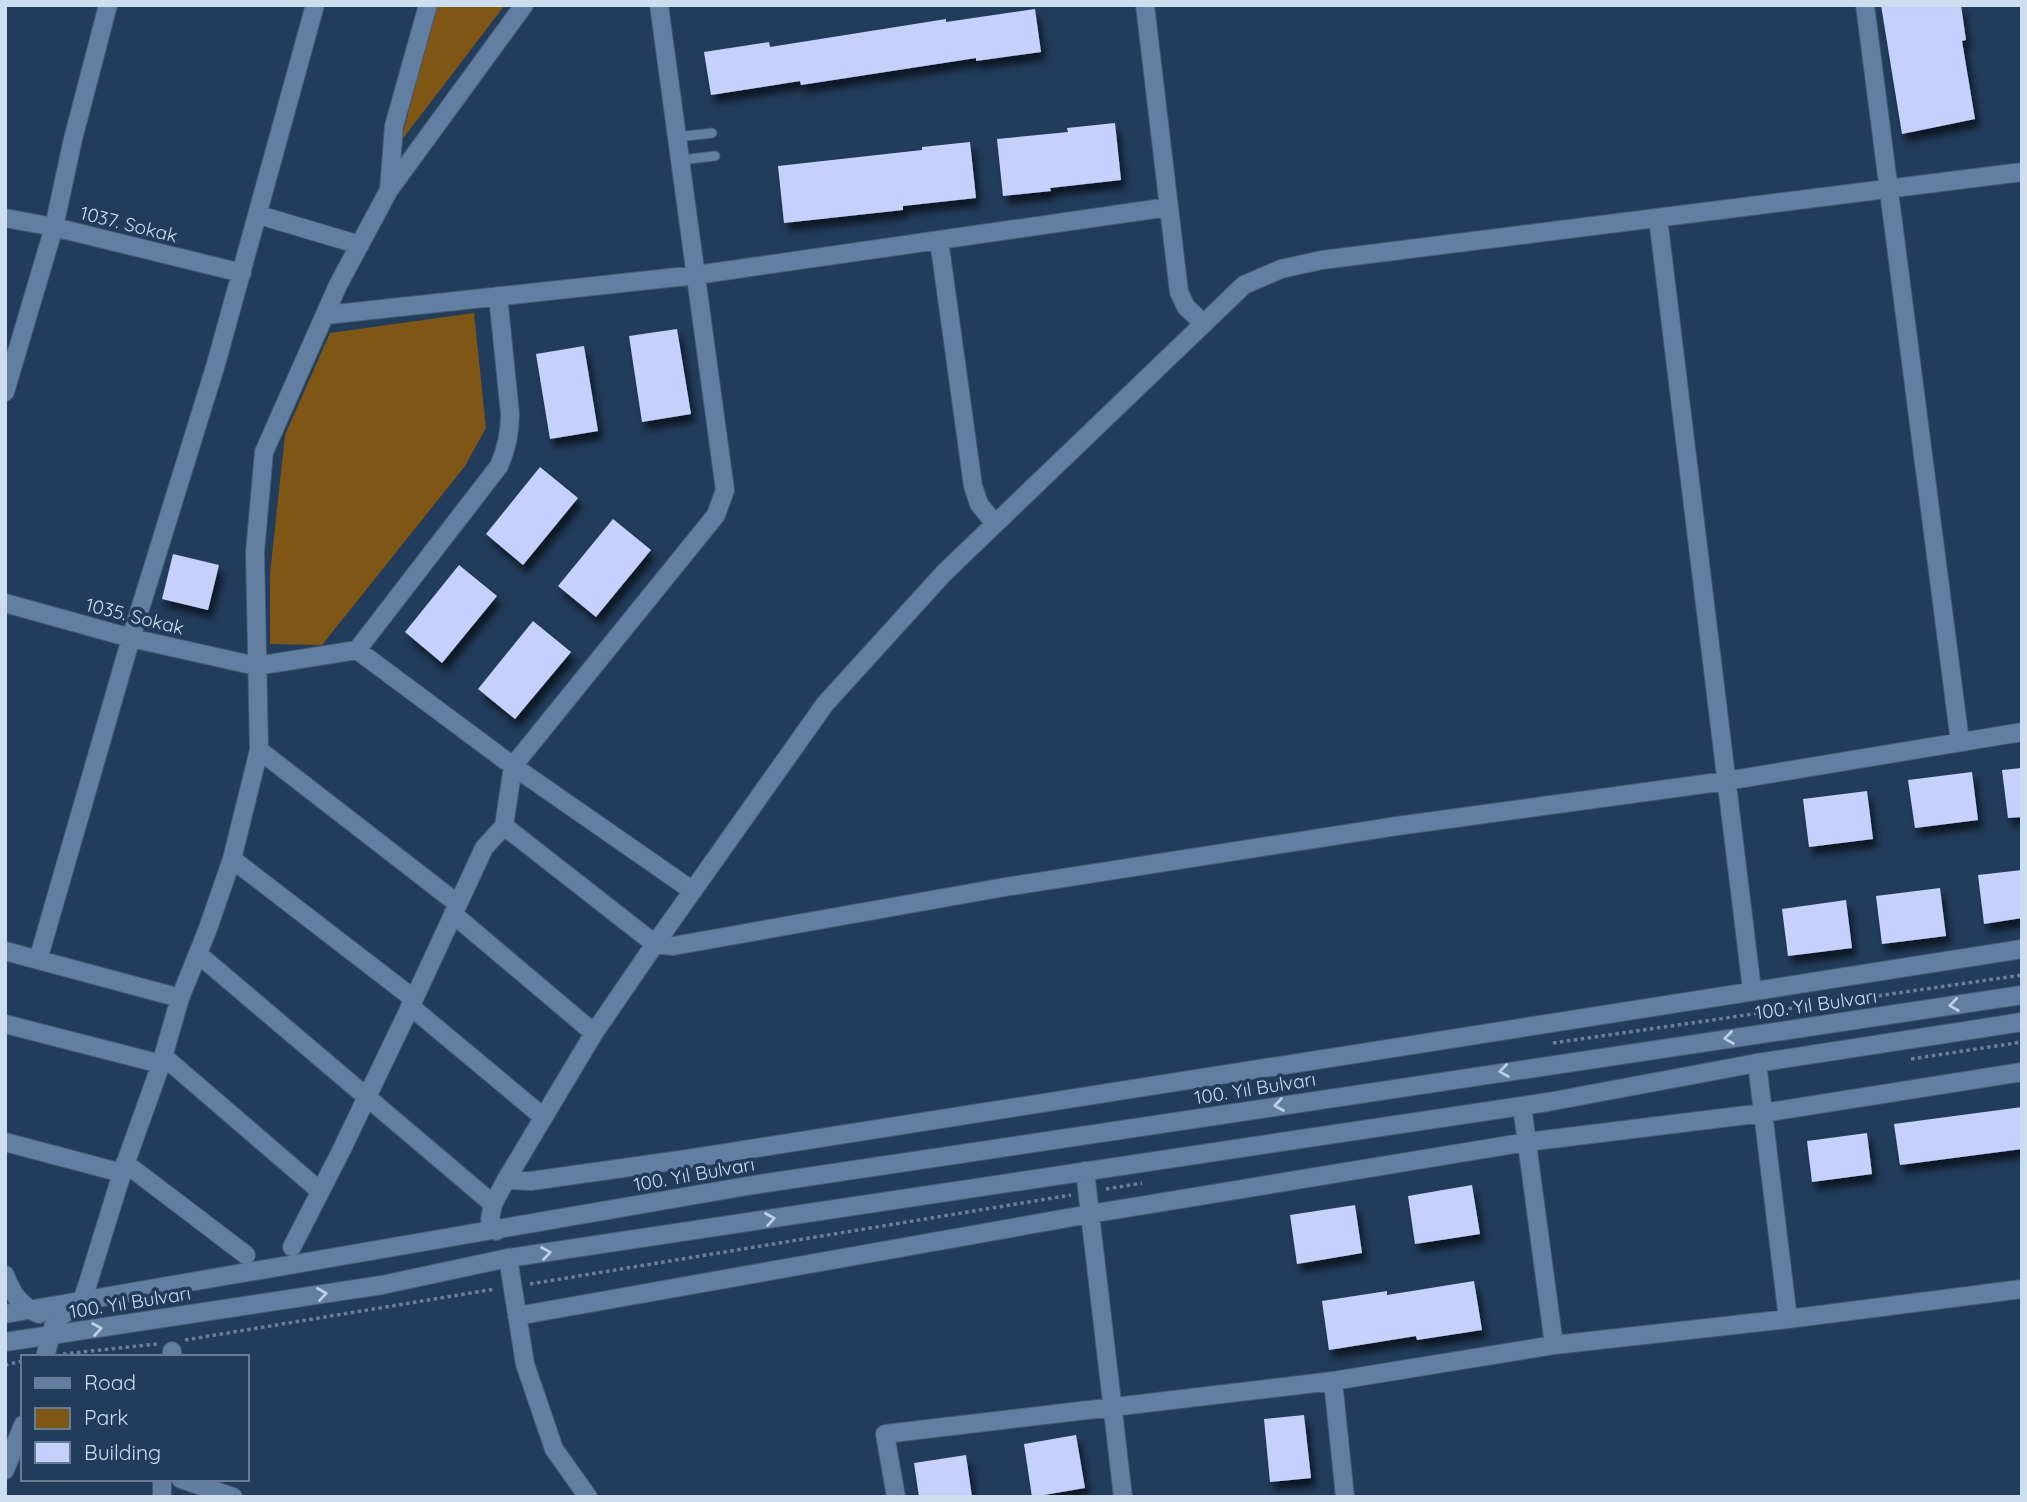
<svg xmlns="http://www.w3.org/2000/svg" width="2027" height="1502" viewBox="0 0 2027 1502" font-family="Quicksand,sans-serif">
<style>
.green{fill:#7f5613}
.building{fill:#c5d0fd;filter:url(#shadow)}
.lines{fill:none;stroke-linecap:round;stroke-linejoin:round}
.service-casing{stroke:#445a74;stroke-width:11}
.minor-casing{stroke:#445a74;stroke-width:20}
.secondary-casing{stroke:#445a74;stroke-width:20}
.path{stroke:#6a809a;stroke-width:3.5;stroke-dasharray:3.5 3.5;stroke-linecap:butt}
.service{stroke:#627ea1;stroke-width:9}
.minor{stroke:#627ea1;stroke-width:18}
.secondary{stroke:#627ea1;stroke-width:18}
.oneway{stroke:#bdcfe4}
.labels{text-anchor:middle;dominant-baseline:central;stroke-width:7;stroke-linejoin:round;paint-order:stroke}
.street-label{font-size:19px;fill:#cdddf0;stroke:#223c5b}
</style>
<defs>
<filter id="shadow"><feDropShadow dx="4.5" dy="8" stdDeviation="3.5" flood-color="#0009"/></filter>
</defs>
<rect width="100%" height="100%" fill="#223c5b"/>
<path class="green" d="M436 5H505L401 141Z
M474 313 486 428 465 466 322 645 270 644V574L285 435 330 333Z"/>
<path class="building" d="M1881 5H1961L1966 40 1962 41 1975 119 1902 134Z
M1035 9 1041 52 976 61V58L801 85 800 81 711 95 704 52 769 42 770 47 946 19V22Z
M1115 123 1121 180 1050 188 1051 191 1003 196 997 139 1068 132 1067 128Z
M970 142 976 198 903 206V210L784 223 778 166 922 150V147Z
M677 329 691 414 642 422 629 336Z
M584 346 598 431 550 439 536 354Z
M540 467 578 498 523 565 486 534Z
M613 519 651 550 596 617 558 586Z
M173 554 219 565 208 610 162 599Z
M459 565 497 596 442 663 405 632Z
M533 621 571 652 515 719 478 689Z
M2022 768V817L2008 818 2002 770Z
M1972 772 1978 820 1915 828 1908 780Z
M1867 791 1873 839 1809 847 1803 799Z
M2022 870V918L1984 924 1978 875Z
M1940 888 1946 936 1882 944 1876 896Z
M1846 900 1852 948 1788 956 1782 909Z
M2022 1107V1149L1900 1165 1894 1124Z
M1867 1133 1872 1174 1812 1182 1807 1141Z
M1472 1185 1480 1234 1415 1244 1408 1196Z
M1355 1205 1362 1253 1297 1264 1290 1215Z
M1474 1281 1482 1330 1417 1340 1416 1336 1329 1350 1322 1301 1387 1291V1295Z
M1304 1415 1311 1478 1270 1482 1264 1419Z
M1076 1435 1085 1488 1032 1497 1024 1444Z
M966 1455 972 1497H919L914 1463Z"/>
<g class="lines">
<g class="service-casing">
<path id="service" d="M677 137 712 133
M680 160 715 156"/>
</g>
<g class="minor-casing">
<path id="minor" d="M1145 5 1179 292 1186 307 1203 323
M1865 5 1960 742
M389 190 394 126 428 5
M259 215 360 245
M5 218 54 227 242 273
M1658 218 1752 990
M939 240 973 486 979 504 995 524
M326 315 696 275 1169 207
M5 392 54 227 73 139 108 5
M5 603 131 638 256 666 357 650 513 766 693 891
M357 650 499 466C507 448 510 433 510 414L498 296
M259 750 458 904
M504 826 513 766 716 515 725 490 659 5
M232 859 414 999 341 1151 292 1247
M453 914 594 1033
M655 944 825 704 944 573 1244 285 1281 269 1322 260 2022 172
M655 944 673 946 1005 887 1397 826 1726 781 2022 732
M5 951 180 998
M198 954 493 1204
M38 960 131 638 216 364 315 5
M414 999 484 848 504 826 655 944 594 1033 506 1180 493 1204 490 1219 496 1231
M410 1006 542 1116
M5 1024 161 1064
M163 1056 320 1191
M1757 1063 1788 1319
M1522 1106 1554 1345
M5 1142 122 1173
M125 1163 246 1255
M1085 1171 1123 1497
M506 1180 531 1181 687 1159 2022 949
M508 1258 525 1364 554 1449 588 1497
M5 1275C12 1293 20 1306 39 1314
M517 1316 1090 1214 1527 1142 1763 1113 2022 1072
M45 1357 55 1320 81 1303 88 1283 122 1173 161 1064 180 998 207 931 232 859 259 750 255 552 264 452 338 285 389 190 524 5
M172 1357V1351
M1333 1381 1345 1497
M5 1470 23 1425
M181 1479 233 1497
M162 1497V1479
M896 1497 885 1434 1333 1381 1554 1345 1788 1319 2022 1289"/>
</g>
<g class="secondary-casing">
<path id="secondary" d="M5 1314 753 1185 2022 995
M5 1342 382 1285 508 1258 1548 1102 1757 1063 2022 1022"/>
</g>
<path class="path" d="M1553 1043 2022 975
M1911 1059 2022 1042
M1106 1189 1142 1183
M530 1284 1071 1195
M185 1340 495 1289
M63 1354 157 1344
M5 1365 23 1361"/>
<use href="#service" class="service"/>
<use href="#minor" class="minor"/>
<use href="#secondary" class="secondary"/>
</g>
<defs><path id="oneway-chevron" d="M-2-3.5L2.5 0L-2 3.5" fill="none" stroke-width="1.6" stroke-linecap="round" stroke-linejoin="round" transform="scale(1.75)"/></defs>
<g class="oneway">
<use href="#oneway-chevron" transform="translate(1954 1005) rotate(172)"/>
<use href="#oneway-chevron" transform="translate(1729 1038) rotate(172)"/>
<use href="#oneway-chevron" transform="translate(1504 1071) rotate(172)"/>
<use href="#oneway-chevron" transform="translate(1279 1105) rotate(171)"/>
<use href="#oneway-chevron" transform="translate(770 1219) rotate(-9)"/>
<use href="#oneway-chevron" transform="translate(546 1253) rotate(-9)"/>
<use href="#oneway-chevron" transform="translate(322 1294) rotate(-9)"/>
<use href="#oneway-chevron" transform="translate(97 1329) rotate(-9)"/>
</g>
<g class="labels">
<g class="street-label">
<text transform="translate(129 224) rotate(14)">1037. Sokak</text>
<text transform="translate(135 616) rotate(14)">1035. Sokak</text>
<text transform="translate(1816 1004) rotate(-8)">100. Yıl Bulvarı</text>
<text transform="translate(1255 1088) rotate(-9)">100. Yıl Bulvarı</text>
<text transform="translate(694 1174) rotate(-10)">100. Yıl Bulvarı</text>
<text transform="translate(130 1302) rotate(-9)">100. Yıl Bulvarı</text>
</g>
</g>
<rect width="2027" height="1502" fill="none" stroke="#cdddf0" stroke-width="14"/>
<rect x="21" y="1355" width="228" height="126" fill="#223c5b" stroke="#667c97" stroke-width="2"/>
<rect x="35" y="1378" width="35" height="10" fill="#627ea1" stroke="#667c97" stroke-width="2"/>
<text x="84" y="1390" font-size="21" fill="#cdddf0">Road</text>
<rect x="35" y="1408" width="35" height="21" fill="#7f5613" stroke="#667c97" stroke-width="2"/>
<text x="84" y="1425" font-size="21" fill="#cdddf0">Park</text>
<rect x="35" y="1442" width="35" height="21" fill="#c5d0fd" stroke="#667c97" stroke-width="2"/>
<text x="84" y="1460" font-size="21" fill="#cdddf0">Building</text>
</svg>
